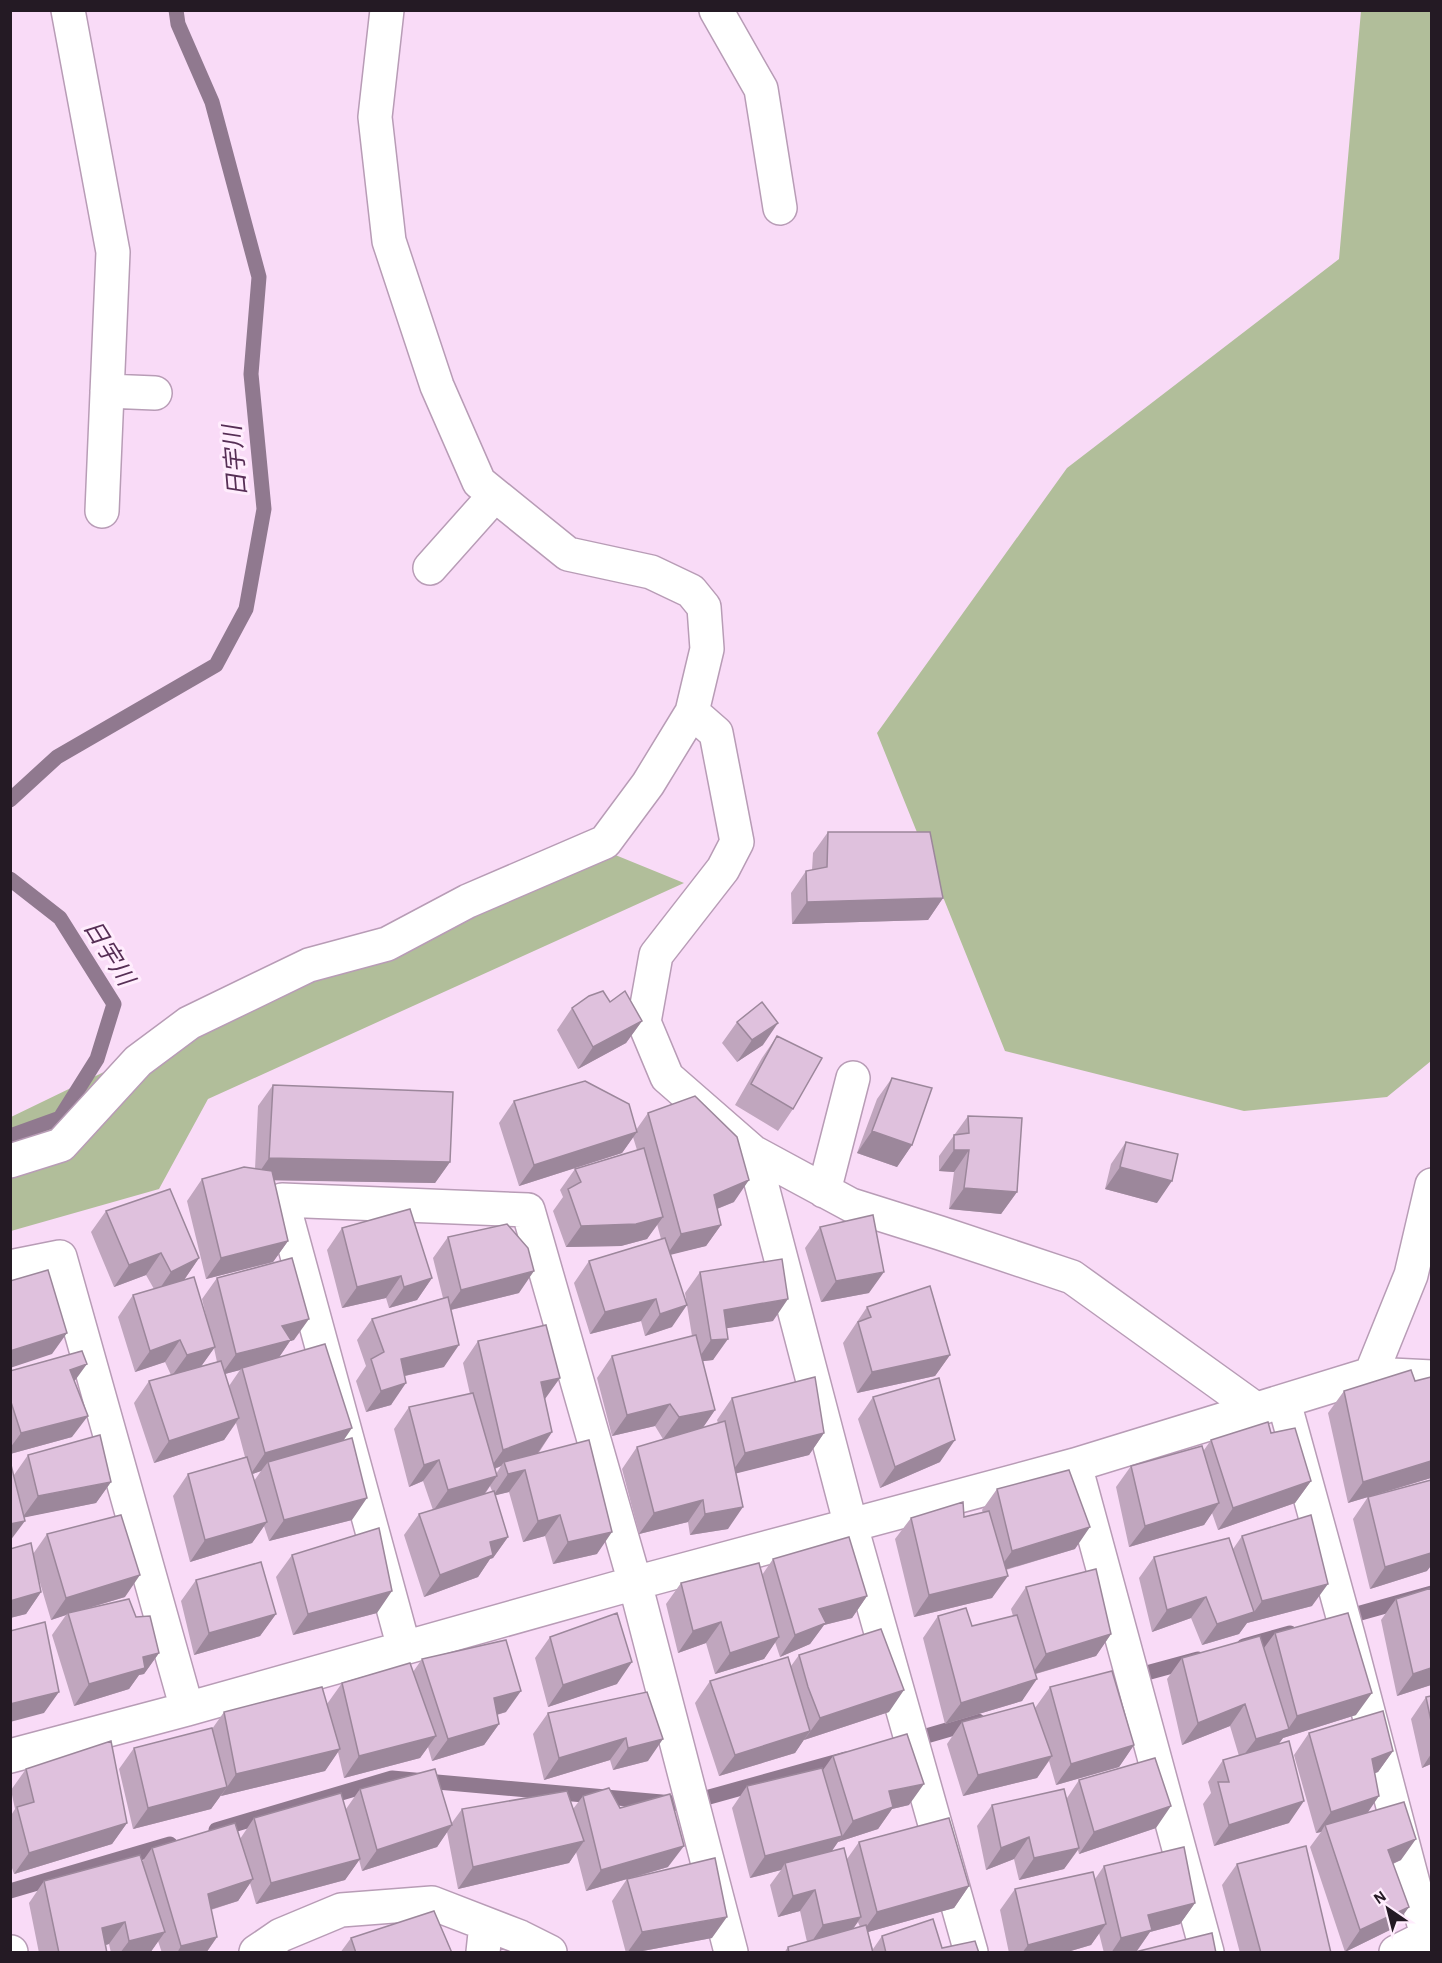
<svg xmlns="http://www.w3.org/2000/svg" width="1442" height="1963" viewBox="0 0 1442 1963" font-family="'Alegreya Sans','Noto Sans JP',sans-serif">
<style>
.forest{fill:#b1be9a}
.lines{fill:none;stroke-linecap:round;stroke-linejoin:round}
.stream{stroke:#90798f;stroke-width:15}
.minor-casing{stroke:#b89cb6;stroke-width:36}
.minor{stroke:#fff;stroke-width:33}
.wall{fill:#c0a6be;fill-rule:evenodd}
.shaded-wall{fill:#9c879b}
.building{fill:#dfc1dd;stroke:#9c879b;stroke-width:1.5}
.labels{text-anchor:middle;dominant-baseline:central;stroke-width:6;stroke-linejoin:round;paint-order:stroke}
.water-label{font-size:24px;font-style:italic;fill:#562e55;stroke:#ffedfd}
</style>
<rect width="100%" height="100%" fill="#f9dbf7"/>
<path class="forest" d="M1361 11H1431V1061L1387 1097 1244 1111 1005 1051 877 733 1067 468 1339 259Z
M581 841 684 883 208 1099 159 1189 11 1231V1117Z"/>
<g class="lines">
<path class="stream" d="M10 800 57 757 216 665 246 609 264 509 251 374 259 277 212 102 178 24 176 10
M10 879 60 918 114 1004 97 1059 60 1118 10 1136
M1339 1619 1432 1593
M1244 1646 1290 1633
M1128 1678 1198 1659
M909 1741 978 1721
M216 1830 392 1778 684 1804 846 1759
M10 1891 170 1844"/>
<g class="minor-casing">
<path id="minor" d="M68 10 113 252 102 511
M716 10 761 89 780 208
M107 391 155 393
M430 568 495 495
M692 712 716 733 737 842 723 869 656 955 644 1022 667 1077 753 1152 851 1205 940 1233 1072 1277 1257 1410
M753 1152 851 1526 971 1952
M10 1161 61 1145 138 1061 189 1023 309 965 387 944 468 901 605 842 648 784 692 712 707 649 704 607 691 591 651 572 568 554 495 495 479 482 437 386 389 241 375 117 387 10
M824 1191 853 1078
M10 1267 60 1257 187 1709
M1371 1374 1411 1275 1432 1185
M1284 1402 1348 1635 1427 1936
M1075 1465 1207 1952
M404 1648 282 1200 528 1210 635 1583 731 1952
M10 1756 187 1709 635 1583 1075 1465 1371 1374 1432 1377
M10 1952H11
M256 1952 281 1935 341 1910 432 1903 520 1937 550 1952
M483 1952 486 1924
M1396 1952 1432 1934"/>
</g>
<use href="#minor" class="minor"/>
</g>
<path class="wall" d="M828 832 943 898 928 920 792 924 791 893 806 871 812 870 813 853Z
M610 1002 642 1021 626 1043 578 1069 557 1030 572 1008Z
M737 1022 763 1045 737 1062 722 1043Z
M777 1036 793 1109 778 1131 735 1105 762 1058Z
M892 1078 912 1145 897 1167 857 1153 877 1099Z
M273 1085 450 1162 435 1183 274 1180 288 1241 273 1262 206 1279 187 1201 202 1179 255 1169 258 1106Z
M514 1101 636 1130 648 1113 734 1202 717 1209 721 1225 706 1246 671 1254 672 1327 645 1336 641 1321 590 1334 574 1283 589 1261 661 1239 657 1224 647 1239 621 1246 566 1247 553 1211 563 1197 560 1190 575 1169 637 1150 633 1137 622 1153 519 1186 499 1123Z
M968 1116 1017 1192 1001 1214 949 1209 954 1172 939 1171V1156Z
M1126 1142 1157 1203 1105 1189 1111 1164Z
M106 1211 199 1258 184 1280 208 1324 202 1299 217 1278 294 1340 290 1341 279 1357 344 1441 352 1520 269 1541 264 1526 252 1543 190 1562 173 1496 188 1474 245 1457 236 1423 224 1440 154 1463 134 1403 149 1381 171 1375 165 1362 135 1372 118 1317 133 1295 154 1289 146 1275 114 1287 91 1232ZM214 1348 217 1362 201 1366ZM240 1370 229 1386 225 1374ZM261 1471 254 1481 252 1474Z
M820 1227 869 1293 821 1302 805 1248Z
M342 1228 432 1278 417 1300 389 1308 386 1298 342 1308 327 1250Z
M448 1237 519 1293 451 1310 444 1367 405 1376 391 1405 366 1412 356 1381 366 1366 357 1340 372 1319 443 1298 433 1258Z
M700 1272 773 1321 727 1328 713 1360 702 1361 715 1410 702 1428 718 1423 717 1420 732 1398 824 1433 809 1455 736 1473 728 1529 690 1535 688 1522 639 1534 622 1469 637 1447 670 1438 663 1439 655 1426 612 1436 597 1378 612 1356 692 1336 685 1293Z
M867 1307 950 1355 935 1376 857 1393 843 1343Z
M478 1341 545 1399 552 1432 538 1454 597 1554 553 1564 545 1536 523 1542 509 1492 495 1495 508 1537 493 1558 490 1559 478 1577 424 1597 404 1535 419 1514 433 1510 423 1481 409 1487 394 1429 409 1407 470 1394 463 1363ZM501 1466 496 1474 495 1469ZM490 1486 492 1491 485 1494Z
M10 1371 72 1437 10 1454Z
M1415 1381 1431 1478 1348 1503 1328 1413 1344 1391Z
M873 1397 940 1462 880 1488 858 1419Z
M1271 1433 1311 1481 1295 1503 1218 1530 1212 1513 1204 1525 1129 1547 1116 1487 1131 1466 1204 1450 1211 1440Z
M28 1455 111 1482 96 1503 24 1517 14 1475Z
M997 1489 1075 1549 1006 1570 992 1598 914 1617 895 1539 911 1518 964 1517 983 1513 982 1510Z
M1368 1497 1427 1571 1370 1589 1353 1519Z
M47 1534 125 1597 82 1610 136 1617 159 1653 144 1674 139 1675 129 1689 74 1706 52 1635 66 1615 51 1620 38 1576 41 1592 26 1614 10 1618V1549L33 1554Z
M1242 1536 1312 1606 1247 1623 1239 1634 1202 1645 1191 1618 1152 1632 1139 1578 1154 1557 1233 1549Z
M292 1555 377 1613 293 1635 276 1577Z
M773 1559 867 1596 852 1618 824 1625 810 1644 780 1657 775 1642 764 1659 715 1674 706 1643 678 1653 666 1604 681 1583 762 1575Z
M196 1580 276 1614 260 1636 194 1655 181 1601Z
M1026 1587 1111 1634 1096 1656 1036 1674 1022 1701 945 1724 923 1638 938 1616 972 1626 1013 1616 1011 1609Z
M1396 1599 1431 1685 1397 1696 1381 1620Z
M1275 1633 1356 1715 1283 1738 1278 1745 1289 1823 1214 1846 1203 1804 1211 1793 1208 1782 1223 1760 1239 1756 1230 1726 1182 1745 1167 1679 1182 1658 1264 1648Z
M550 1637 617 1684 548 1707 535 1658Z
M799 1655 889 1712 804 1740V1739L795 1753 719 1776 695 1703 710 1681 791 1666Z
M422 1659 506 1712 497 1715 499 1724 484 1745 432 1761 428 1747 420 1758 344 1778 338 1752 325 1771 221 1796V1795L211 1809 133 1829 119 1769 134 1748 212 1729 224 1712 327 1704 342 1683 413 1672Z
M1050 1687 1134 1745 1119 1767 1056 1785 1049 1761 1037 1778 963 1796 947 1744 962 1722 1035 1708Z
M647 1692 648 1761 613 1770 610 1760 544 1780 533 1734 548 1713Z
M1431 1696V1764L1422 1768 1411 1719 1426 1697Z
M1309 1733 1393 1751 1378 1772 1375 1773 1368 1813 1401 1860 1393 1864 1394 1928 1345 1952 1310 1847 1321 1832 1316 1833 1294 1755Z
M833 1756 909 1805 892 1809 878 1829 838 1842 831 1852 847 1859 859 1842 969 1886 954 1908 868 1932 873 1949 882 1936 942 1948 979 1953H784L788 1947 807 1942 800 1911 778 1917 770 1885 781 1870 750 1878 732 1808 747 1786 823 1770ZM858 1922 860 1927 853 1929Z
M26 1769 127 1823 112 1844 14 1874 10 1862V1817L15 1809 11 1790Z
M1079 1780 1156 1828 1079 1854 1078 1850 1064 1869 1019 1880 1014 1859 986 1870 977 1826 992 1805 1067 1798Z
M360 1789 451 1824 462 1809H573L583 1796 620 1808 668 1867 629 1879 712 1938 632 1953H626L612 1901 627 1879 586 1891 576 1852 569 1863 458 1889 447 1832 437 1847 362 1871 359 1860 345 1880 256 1904 250 1883 238 1901 211 1910 217 1937 206 1953H162L158 1941 150 1953H111L109 1944 106 1945 107 1953H39L29 1903 44 1881 142 1862 152 1848 240 1839 254 1818 346 1809Z
M1237 1864 1331 1953H1240L1222 1885Z
M1104 1866 1195 1903 1180 1924 1150 1932 1137 1951 1216 1953H1104L1099 1933 1091 1945 1064 1953H1009L1000 1910 1015 1889 1095 1879Z
M351 1938 452 1953H340Z"/>
<path class="shaded-wall" d="M943 898 928 920 792 924 807 902Z
M642 1021 626 1043 578 1069 593 1047Z
M778 1023 763 1045 737 1062 752 1040Z
M872 1131 912 1145 897 1167 857 1153Z
M637 1132 622 1153 519 1186 534 1165Z
M954 1150H969L954 1172 939 1171Z
M269 1158 450 1162 435 1183 254 1180Z
M1120 1167 1172 1181 1157 1203 1105 1189Z
M749 1180 734 1202 699 1216 714 1195Z
M964 1188 1017 1192 1001 1214 949 1209Z
M663 1217 647 1239 621 1246 566 1247 581 1226Z
M721 1225 706 1246 666 1256 681 1234Z
M288 1241 273 1262 206 1279 221 1258Z
M161 1253 146 1275 114 1287 129 1265Z
M199 1258 184 1280 156 1294 171 1272Z
M534 1271 519 1293 446 1311 461 1290Z
M884 1272 869 1293 821 1302 836 1281Z
M401 1276 386 1298 342 1308 357 1287Z
M432 1278 417 1300 389 1308 404 1287Z
M656 1299 641 1321 590 1334 605 1312Z
M788 1299 773 1321 709 1331 724 1310Z
M687 1305 672 1327 645 1336 660 1314Z
M309 1319 294 1340 290 1341 276 1362 242 1368 240 1370 221 1375 236 1354 282 1326Z
M67 1333 52 1354 10 1368V1351Z
M728 1339 713 1360 696 1362 711 1340Z
M180 1340 165 1362 135 1372 150 1351Z
M459 1345 444 1367 386 1380 401 1359Z
M215 1347 200 1368 171 1377 187 1355Z
M950 1355 935 1376 857 1393 872 1372Z
M87 1364 71 1386 70 1370Z
M560 1378 545 1399 541 1382Z
M406 1383 391 1405 366 1412 381 1391Z
M670 1404 655 1426 612 1436 627 1415Z
M715 1410 700 1432 663 1439 679 1417Z
M88 1416 72 1437 10 1454V1448L21 1433Z
M239 1418 224 1440 154 1463 169 1441Z
M352 1428 337 1450 268 1462 261 1471 250 1475 265 1453Z
M552 1432 537 1454 504 1462 501 1466 488 1471 503 1450Z
M824 1433 809 1455 730 1475 745 1453Z
M955 1440 940 1462 880 1488 895 1467Z
M439 1460 423 1481 409 1487 424 1465Z
M1431 1461V1478L1348 1503 1363 1482Z
M525 1470 509 1492 493 1496 508 1474Z
M497 1476 482 1497 433 1511 448 1490Z
M1311 1481 1295 1503 1218 1530 1233 1508Z
M111 1482 96 1503 22 1518 38 1496Z
M367 1498 352 1520 269 1541 284 1520Z
M703 1500 688 1522 639 1534 654 1513Z
M1219 1503 1204 1525 1129 1547 1145 1526Z
M743 1507 728 1529 690 1535 705 1514Z
M560 1515 545 1536 523 1542 538 1521Z
M25 1521 10 1541V1524Z
M267 1522 252 1543 190 1562 205 1540Z
M1090 1527 1075 1549 997 1572 1012 1551Z
M612 1532 597 1554 553 1564 568 1542Z
M508 1537 493 1558 490 1559 478 1577 424 1597 440 1575 490 1542Z
M1431 1548V1566L1427 1571 1370 1589 1385 1567Z
M140 1575 125 1597 68 1614V1613L66 1615 51 1620 66 1598Z
M1008 1576 992 1598 914 1617 929 1595Z
M1328 1584 1312 1606 1247 1623 1239 1634 1202 1645 1217 1624 1254 1612 1262 1601Z
M392 1591 377 1613 293 1635 308 1614Z
M41 1592 26 1614 10 1618V1601Z
M867 1596 852 1618 824 1625 810 1644 780 1657 795 1635 819 1609Z
M1206 1597 1191 1618 1152 1632 1167 1610Z
M276 1614 260 1636 194 1655 209 1633Z
M721 1622 706 1643 678 1653 693 1631Z
M1111 1634 1096 1656 1031 1675 1046 1654Z
M779 1637 764 1659 715 1674 730 1653Z
M159 1653 144 1674 139 1675 129 1689 74 1706 89 1684 143 1657Z
M632 1662 617 1684 548 1707 563 1685Z
M1431 1668V1685L1397 1696 1413 1674Z
M1037 1679 1022 1701 945 1724 961 1703Z
M904 1690 889 1712 804 1740 820 1718Z
M521 1691 506 1712 478 1720 494 1698Z
M59 1692 44 1713 10 1722V1704Z
M1372 1693 1356 1715 1283 1738 1273 1751 1240 1760 1256 1739 1288 1729 1297 1716Z
M1245 1704 1230 1726 1182 1745 1198 1723Z
M499 1724 484 1745 432 1761 448 1739Z
M810 1731 795 1753 719 1776 735 1755Z
M436 1736 420 1758 344 1778 359 1756Z
M626 1738 610 1760 544 1780 559 1758Z
M663 1739 648 1761 613 1770 628 1748Z
M1134 1745 1119 1767 1056 1785 1071 1764Z
M340 1749 325 1771 221 1796 236 1774Z
M1393 1751 1378 1772 1357 1780 1372 1759Z
M1431 1754V1764L1422 1768Z
M1052 1756 1037 1778 963 1796 978 1775Z
M924 1784 909 1805 892 1809 878 1829 838 1842 853 1821 889 1791Z
M227 1787 211 1809 133 1829 148 1808Z
M1379 1796 1364 1818 1325 1825 1321 1832 1316 1833 1331 1812Z
M1304 1801 1289 1823 1214 1846 1229 1825Z
M1171 1806 1156 1828 1079 1854 1094 1832Z
M127 1823 112 1844 14 1874 29 1853Z
M452 1825 437 1847 362 1871 377 1850Z
M842 1836 827 1858 785 1863 781 1870 750 1878 765 1856Z
M1029 1837 1014 1859 986 1870 1001 1848Z
M1416 1839 1401 1860 1373 1872 1388 1850Z
M584 1841 569 1863 458 1889 473 1867Z
M684 1846 668 1867 586 1891 601 1870Z
M1079 1848 1064 1869 1019 1880 1034 1858Z
M360 1859 345 1880 256 1904 271 1883Z
M253 1879 238 1901 193 1915 208 1894Z
M969 1886 954 1908 861 1934 877 1912Z
M815 1890 800 1911 778 1917 793 1896Z
M1195 1903 1180 1924 1150 1932 1136 1952 1111 1953 1121 1938 1148 1915Z
M1409 1907 1394 1928 1345 1952 1360 1930Z
M727 1917 712 1938 632 1953H627L642 1932Z
M861 1917 846 1939 808 1947 823 1925Z
M125 1922 109 1944 87 1950 102 1928Z
M1106 1924 1091 1945 1064 1953H1022L1028 1945Z
M165 1932 150 1953H120L129 1941Z
M217 1937 206 1953H177L181 1946Z"/>
<path class="building" d="M828 832H930L943 898 807 902 806 871 827 867Z
M603 991 610 1002 625 991 642 1021 593 1047 572 1008 589 996Z
M762 1002 778 1023 752 1040 737 1022Z
M777 1036 822 1058 793 1109 751 1084Z
M892 1078 932 1088 912 1145 872 1131Z
M585 1081 629 1104 637 1132 534 1165 514 1101Z
M273 1085 453 1092 450 1162 269 1158Z
M695 1096 737 1137 749 1180 714 1195 721 1225 681 1234 648 1113Z
M968 1116 1022 1118 1017 1192 964 1188 969 1150H954V1135L969 1133Z
M1126 1142 1178 1154 1172 1181 1120 1167Z
M644 1148 663 1217 636 1224 581 1226 568 1189 581 1182 575 1169Z
M244 1167 272 1171 288 1241 221 1258 202 1179Z
M170 1189 199 1258 171 1272 161 1253 129 1265 106 1211Z
M410 1209 432 1278 404 1287 401 1276 357 1287 342 1228Z
M873 1215 884 1272 836 1281 820 1227Z
M507 1224 528 1248 534 1271 461 1290 448 1237Z
M665 1238 687 1305 660 1314 656 1299 605 1312 589 1261Z
M292 1258 309 1319 282 1326 291 1340 236 1354 217 1278Z
M782 1259 788 1299 724 1310 728 1339 711 1340 700 1272Z
M48 1270 67 1333 10 1351V1281Z
M194 1277 215 1347 187 1355 180 1340 150 1351 133 1295Z
M930 1286 950 1355 872 1372 858 1322 871 1317 867 1307Z
M448 1297 459 1345 401 1359 406 1383 381 1391 371 1359 384 1352 372 1319Z
M546 1325 560 1378 541 1382 552 1432 503 1450 478 1341Z
M696 1335 715 1410 679 1417 670 1404 627 1415 612 1356Z
M325 1344 352 1428 265 1453 242 1368Z
M82 1351 87 1364 70 1370 88 1416 21 1433 10 1399V1371Z
M221 1361 239 1418 169 1441 149 1381Z
M1411 1370 1415 1381 1431 1377V1461L1363 1482 1344 1391Z
M815 1377 824 1433 745 1453 732 1398Z
M939 1378 955 1440 895 1467 873 1397Z
M473 1393 497 1476 448 1490 439 1460 424 1465 409 1407Z
M725 1421 743 1507 705 1514 703 1500 654 1513 637 1447Z
M1268 1422 1271 1433 1295 1428 1311 1481 1233 1508 1211 1440Z
M100 1435 111 1482 38 1496 28 1455Z
M352 1438 367 1498 284 1520 268 1462Z
M589 1440 612 1532 568 1542 560 1515 538 1521 525 1470 508 1474 504 1462Z
M1202 1446 1219 1503 1145 1526 1131 1466Z
M247 1457 267 1522 205 1540 188 1474Z
M10 1461 25 1521 10 1524Z
M1069 1470 1090 1527 1012 1551 997 1489Z
M1431 1480V1553L1385 1567 1368 1497Z
M494 1491 508 1537 490 1542 493 1555 440 1575 419 1514Z
M963 1502 964 1517 989 1511 1008 1576 929 1595 911 1518Z
M121 1515 140 1575 66 1598 47 1534Z
M1311 1515 1328 1584 1262 1601 1242 1536Z
M379 1528 392 1591 308 1614 292 1555Z
M849 1537 867 1596 819 1609 826 1623 795 1635 773 1559Z
M1229 1538 1254 1612 1217 1624 1206 1597 1167 1610 1154 1557Z
M31 1543 41 1592 10 1601V1549Z
M261 1562 276 1614 209 1633 196 1580Z
M759 1563 779 1637 730 1653 721 1622 693 1631 681 1583Z
M1096 1569 1111 1634 1046 1654 1026 1587Z
M1431 1588V1668L1413 1674 1396 1599Z
M129 1599 136 1617 150 1616 159 1653 143 1657 145 1668 89 1684 68 1613Z
M966 1608 972 1626 1017 1615 1037 1679 961 1703 938 1616Z
M617 1613 632 1662 563 1685 550 1637Z
M1348 1613 1372 1693 1297 1716 1275 1633Z
M45 1622 59 1692 10 1704V1631Z
M881 1629 904 1690 820 1718 808 1687 799 1655Z
M1260 1636 1289 1729 1256 1739 1245 1704 1198 1723 1182 1658Z
M506 1640 521 1691 494 1698 499 1724 448 1739 422 1659Z
M788 1657 810 1731 735 1755 710 1681Z
M410 1663 436 1736 359 1756 342 1683Z
M1112 1671 1134 1745 1071 1764 1050 1687Z
M322 1687 340 1749 236 1774 224 1712Z
M647 1692 663 1739 628 1748 626 1738 559 1758 548 1713Z
M1431 1696V1721L1426 1697Z
M1033 1703 1052 1756 978 1775 962 1722Z
M1383 1711 1393 1751 1372 1759 1379 1796 1331 1812 1309 1733Z
M212 1728 227 1787 148 1808 134 1748Z
M907 1734 924 1784 889 1791 893 1807 853 1821 833 1756Z
M111 1741 127 1823 29 1853 17 1807 34 1802 26 1769Z
M1289 1741 1304 1801 1229 1825 1218 1782H1229L1223 1760Z
M1155 1758 1171 1806 1094 1832 1079 1780Z
M822 1768 842 1836 765 1856 747 1786Z
M435 1769 452 1825 377 1850 360 1789Z
M609 1788 620 1808 670 1794 684 1846 601 1870 583 1796Z
M1064 1789 1079 1848 1034 1858 1029 1837 1001 1848 992 1805Z
M567 1791 584 1841 473 1867 462 1809Z
M341 1793 360 1859 271 1883 254 1818Z
M1404 1802 1416 1839 1388 1850 1409 1907 1360 1930 1325 1825Z
M949 1818 969 1886 877 1912 859 1842Z
M235 1823 253 1879 208 1894 217 1937 181 1946 152 1848Z
M1306 1846 1331 1953H1261L1237 1864Z
M1184 1847 1195 1903 1148 1915 1152 1930 1121 1938 1104 1866Z
M844 1848 861 1917 823 1925 815 1890 793 1896 785 1863Z
M140 1855 165 1932 129 1941 125 1922 102 1928 107 1953H59L44 1881Z
M715 1858 727 1917 642 1932 627 1879Z
M1093 1872 1106 1924 1028 1945 1015 1889Z
M434 1911 452 1953H356L351 1938Z
M933 1919 942 1948 975 1941 979 1953H886L882 1936Z
M866 1925 873 1953H789L788 1947Z
M1212 1933 1216 1953H1131Z"/>
<g class="labels">
<g class="water-label">
<text transform="translate(236 461) rotate(-95)">日宇川</text>
<text transform="translate(108 953) rotate(58)">日宇川</text>
</g>
</g>
<rect width="1442" height="1963" fill="none" stroke="#241a24" stroke-width="24"/>
<g transform="translate(1388 1909) rotate(325)" stroke="#ffedfd" stroke-width="4.5" paint-order="stroke">
<path d="M0-4.5L10 22L0 15L-10 22Z" fill="#241a24"/>
<text y="-9" font-size="16" font-weight="bold" text-anchor="middle" fill="#241a24">N</text>
</g>
</svg>
